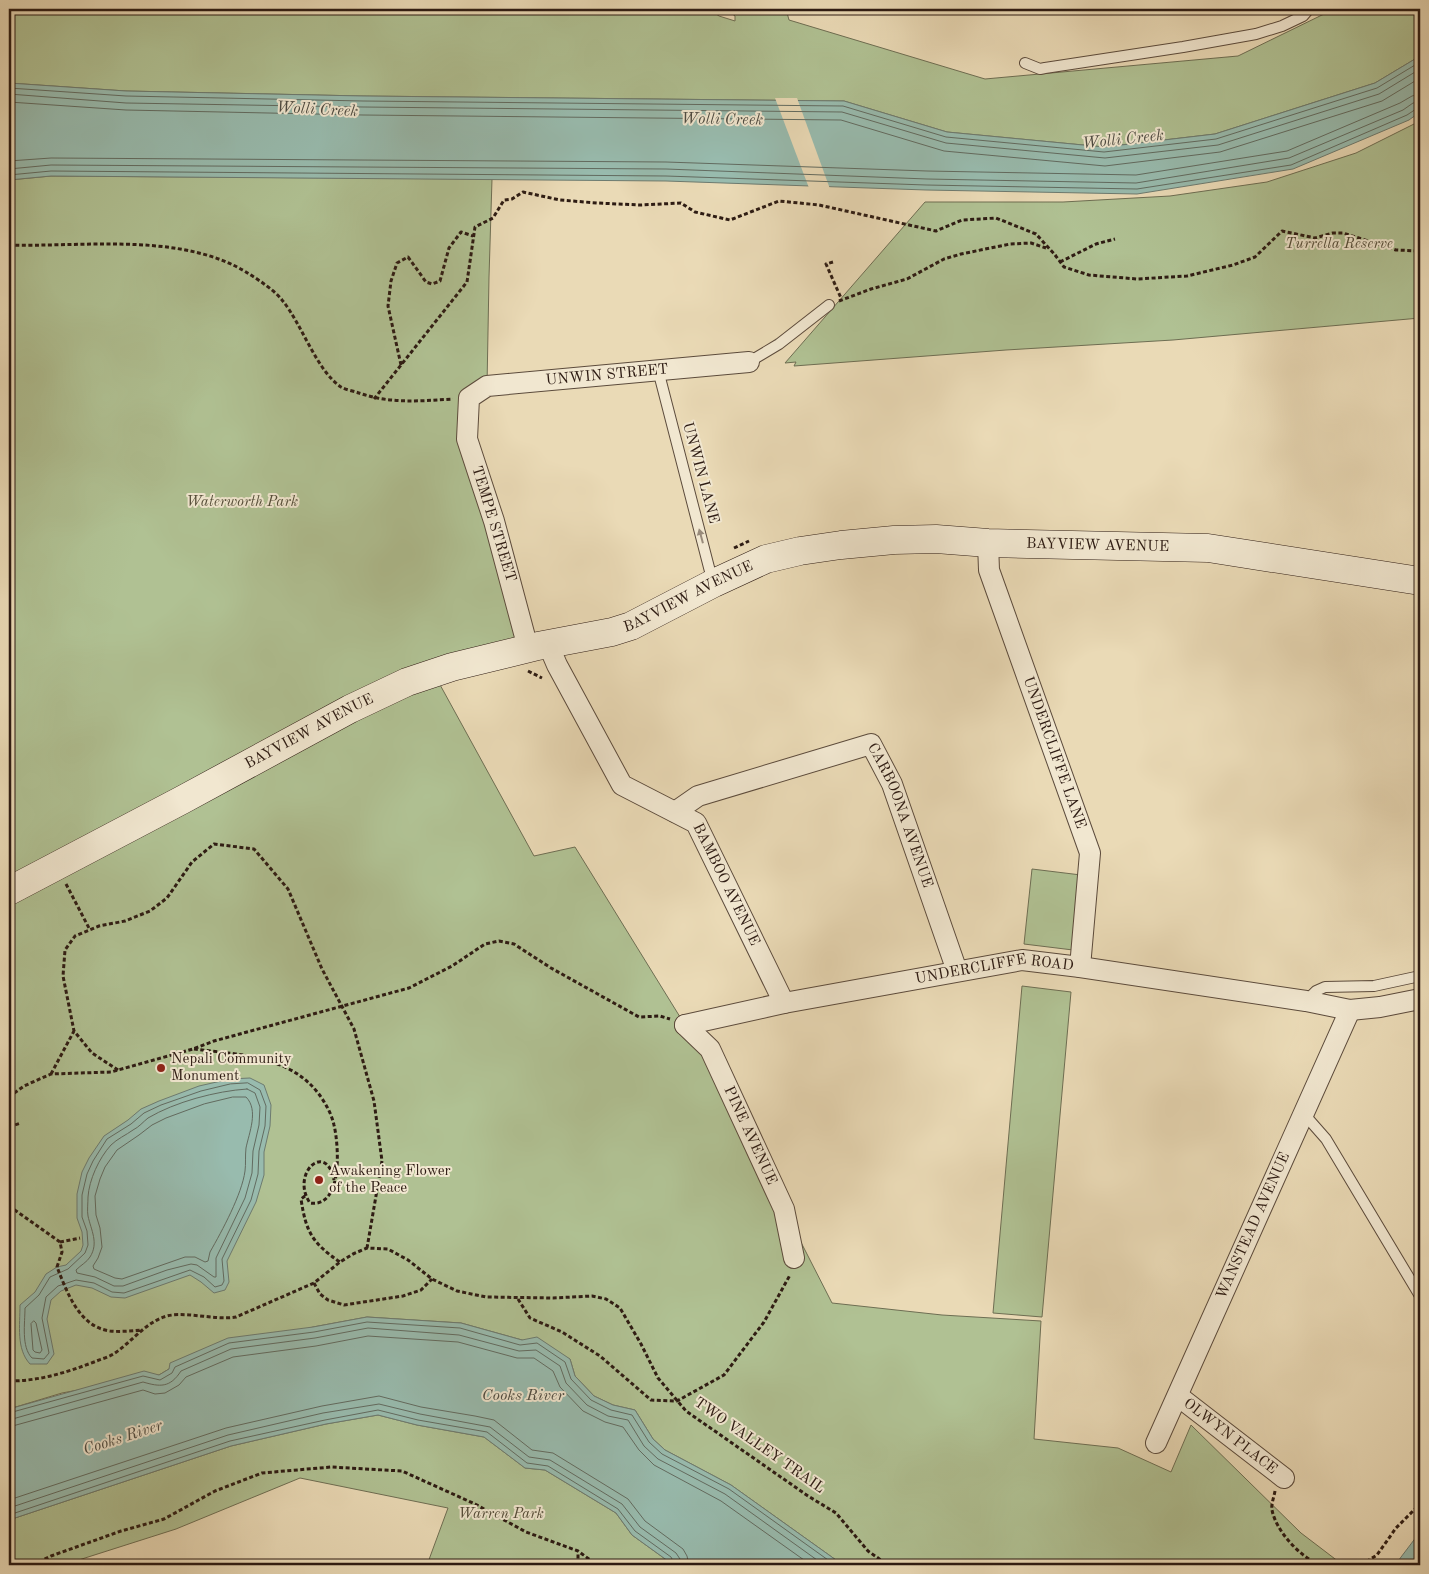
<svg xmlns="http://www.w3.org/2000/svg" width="1429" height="1574" viewBox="0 0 1429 1574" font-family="'Old Standard TT',serif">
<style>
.green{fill:#b0c193;stroke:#6e6e53}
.water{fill:#98bbae;stroke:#6d7b70}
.pier{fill:#eadab6}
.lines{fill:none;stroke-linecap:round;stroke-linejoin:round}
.shore{stroke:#626b60;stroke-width:1}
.lane-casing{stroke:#5c4b3c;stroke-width:12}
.street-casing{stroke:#5c4b3c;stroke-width:22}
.secondary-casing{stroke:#2d1b13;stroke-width:29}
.path{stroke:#2d1b13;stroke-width:3;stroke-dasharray:4 2.5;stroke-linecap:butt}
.lane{stroke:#f1e7d0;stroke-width:10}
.street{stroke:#f1e7d0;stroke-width:20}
.secondary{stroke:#f1e7d0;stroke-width:28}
.oneway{fill:#998b7b}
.poi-dot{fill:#8f2418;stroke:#f1e7d0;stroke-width:2}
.labels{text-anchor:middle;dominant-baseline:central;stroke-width:4;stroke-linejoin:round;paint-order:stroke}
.park-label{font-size:15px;font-style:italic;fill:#544d39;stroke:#f1e7d0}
.street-label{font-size:15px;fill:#2d1b13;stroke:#f1e7d0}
.poi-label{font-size:15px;fill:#2d1b13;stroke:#f1e7d0;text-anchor:start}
.water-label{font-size:16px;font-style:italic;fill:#4d4b42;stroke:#f1e7d0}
</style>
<rect width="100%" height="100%" fill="#eadab6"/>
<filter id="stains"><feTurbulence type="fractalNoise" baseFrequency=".004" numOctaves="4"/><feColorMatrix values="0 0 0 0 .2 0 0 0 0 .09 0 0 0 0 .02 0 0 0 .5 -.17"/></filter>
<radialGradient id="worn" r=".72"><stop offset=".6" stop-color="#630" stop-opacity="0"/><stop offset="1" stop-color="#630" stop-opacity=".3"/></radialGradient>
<path class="green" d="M9 9H709L719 16 735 21V16L726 9H786L789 20 985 79 1238 56 1324 14 1326 9H1417L1420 12V56L1375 83 1215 134 1104 147 947 132 844 101 363 96 126 91 9 83Z
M1420 121V318L1173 340 1006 350 794 366 796 362 785 363 925 202H1063L1170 196 1267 182 1356 153Z
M51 176 492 179 489 277 487 386 469 398 467 439 538 646 433 672 534 856 575 847 685 1025 710 1049 784 1209 832 1303 942 1315 1041 1321 1034 1439 1118 1448 1171 1472 1191 1425 1301 1533 1343 1565H843L731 1485 665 1450 653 1439 635 1410 613 1405 594 1396 575 1376 570 1359 522 1340 461 1323 367 1317 313 1327 169 1369 159 1375 62 1393 9 1409V180Z
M1032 869 1081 875 1073 950 1024 944Z
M1022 986 1071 992 1042 1317 993 1313Z
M378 1415 417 1425 484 1437 525 1468 545 1470 616 1513 632 1535 668 1561 671 1565H427L448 1508 300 1478 176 1529 63 1565H9V1520L231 1446 326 1424Z"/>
<path class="water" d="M1420 56V112L1409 120 1293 169 1137 194 926 190 666 181 51 176 9 180V83L126 91 363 96 844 101 947 132 1104 147 1215 134 1375 83Z
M250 1078 264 1085 271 1105 270 1126 264 1152V1175L256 1202 227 1261 229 1282 225 1290 214 1293 201 1282 190 1275 125 1298 111 1297 92 1288 76 1285 61 1291 51 1300 47 1319 54 1354 47 1364H30C16 1349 20 1325 20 1305L35 1292 46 1274 57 1267 66 1265 81 1251 83 1245 82 1232 77 1218V1194L82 1172 89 1158 104 1136 128 1120 141 1109 159 1101 199 1086 230 1079Z
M367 1317 461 1323 522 1340 537 1337 570 1359 575 1376 594 1396 613 1405 635 1410 653 1439 665 1450 731 1485 843 1565H671L668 1561 632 1535 616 1513 545 1470 525 1468 484 1437 417 1425 378 1415 326 1424 231 1446 9 1520V1409L144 1371 159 1375 169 1369 170 1363 228 1338 313 1327Z
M1420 1532V1565H1395Z"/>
<path class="pier" d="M775 98H797L830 189 809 188Z"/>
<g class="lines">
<path class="shore" d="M9 88 126 96 363 101 843 106 946 137 1104 152 1216 139 1377 88 1420 62
M9 94 126 103 363 107 842 112 946 143 1105 158 1218 145 1379 94 1420 69
M9 102 126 110 363 115 841 120 944 151 1105 166 1220 152 1382 101 1420 78
M9 161 51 158 666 162 927 171 1136 175 1287 151 1400 103 1412 96 1420 94
M9 169 51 165 666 169 927 179 1136 183 1289 158 1403 110 1413 103 1420 102
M9 175 51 171 666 176 926 185 1137 189 1291 165 1407 115 1416 109 1420 108
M248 1083 260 1090 266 1106 265 1126 259 1151 258 1174 251 1200 222 1259 224 1281 222 1285 215 1287 204 1277 190 1270 124 1293 112 1292 94 1283 76 1280 58 1286 46 1297 42 1318 49 1353 44 1359 32 1358C21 1347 25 1323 25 1308L39 1295 50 1277 68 1269 85 1253 88 1245 87 1231 82 1217V1195L87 1174 93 1161 107 1139 131 1124 144 1113 161 1105 201 1091 230 1084Z
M247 1089 255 1093 260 1107 259 1125 253 1151 252 1173 245 1198 216 1258V1277H214L197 1265 191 1264 167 1270 123 1286H114L95 1277 77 1273 76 1270C81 1265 87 1262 90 1257 99 1243 91 1230 88 1216 87 1211 88 1203 88 1197 89 1180 99 1158 111 1145 117 1139 126 1135 133 1130 139 1127 143 1122 148 1118 175 1102 216 1091 247 1089Z
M233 1097H246C259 1110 249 1133 246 1148 245 1156 246 1164 245 1171 242 1194 222 1231 210 1252L208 1261 205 1262 195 1257H185L122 1279 115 1278 94 1269 93 1266 98 1258 102 1247 100 1228 96 1215 95 1196 100 1179 105 1167 117 1150 139 1135 152 1125 166 1118 204 1104Z
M34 1321 36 1323 42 1350 40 1353 35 1352 33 1350 31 1324Z
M9 1413 143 1376 160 1380 172 1373 175 1367 229 1343 314 1332 367 1322 460 1328 520 1345 537 1343 565 1362 571 1379 591 1400 611 1410 632 1415 649 1442 662 1454 729 1489 835 1565
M9 1420 143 1382C160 1387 170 1388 181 1371L231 1349 315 1338 368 1328 459 1335 519 1351 536 1350 560 1366 566 1383 587 1405 608 1416 628 1420 644 1446 658 1459 725 1494 824 1565
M9 1427 143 1390 155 1394 165 1393 179 1385 186 1377 233 1357 316 1346 368 1336 458 1342 517 1358H534L553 1371 560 1387 583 1411 605 1422 623 1427 639 1450 654 1465 721 1501 811 1565
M9 1500 226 1428 322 1406 379 1396 421 1407 475 1416 494 1420 532 1450 553 1453 628 1499 645 1521 683 1549 687 1556 689 1565
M9 1508 228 1435 323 1413 379 1404 420 1414 490 1427 529 1457 550 1460 622 1504 640 1527 676 1553 680 1559 681 1565
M9 1515 230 1441 325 1420 378 1410 418 1420 487 1432 527 1463 548 1466 618 1509 635 1531 671 1557 675 1565"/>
<g class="lane-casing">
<path id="lane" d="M1025 63 1040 69 1045 68 1183 47 1256 34 1282 26 1303 16 1309 9
M749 362 779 344 829 305
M658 370 713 583
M1306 1001 1316 991 1325 987 1374 986 1420 976
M1304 1114 1326 1139 1420 1296"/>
</g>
<g class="street-casing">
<g id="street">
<path id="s1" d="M988 543 989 570 1090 853 1080 967"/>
<path id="s2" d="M548 644 557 665 622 785 696 823 784 1003"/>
<path id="s3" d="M528 648 494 521 467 439 469 398 487 386 749 362"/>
<path id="s4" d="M675 812 698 796 871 744 892 784 957 971"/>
<path id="s5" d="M685 1025 784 1003 1022 960 1080 967 1306 1001 1350 1010 1380 1007 1420 999"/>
<path id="s6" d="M685 1025 710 1049 784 1209 794 1258"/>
<path id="s7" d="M1178 1396 1284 1478"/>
<path id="s8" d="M1156 1443 1350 1010"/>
</g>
</g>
<g class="secondary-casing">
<g id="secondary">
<path id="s9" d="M9 891 182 800 350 709 407 682 452 667 538 646 612 632 631 626 714 583 766 559 800 551 841 545 894 540 936 539 988 543 1208 548 1420 581"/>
</g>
</g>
<path class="path" d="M9 245C79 247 168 234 233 265 246 271 274 289 282 300 302 324 316 370 341 387 346 390 354 391 359 393 390 404 420 401 453 399
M1055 255 1064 267 1089 275 1137 279 1187 276 1233 265 1255 257 1282 231 1315 238 1333 233H1343L1396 250 1420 251
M833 262 826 264 841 298
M1060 262 1096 244 1115 239
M839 301 871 289 907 279 944 259 961 254 1010 244 1031 243 1046 248
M401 365 388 306 391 281 397 263 408 257 426 282 432 284 440 281 449 248 461 232 473 236
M374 399 467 282 475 227 493 218 504 200 512 199 523 192 560 200 597 203 640 205 681 203 695 212 730 220 779 201 819 205 936 231 962 220 996 218 1036 234 1056 256
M734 548 749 541
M528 671 542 678
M66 884 90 930
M194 1049C234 1054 281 1055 311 1085 321 1095 331 1111 334 1125 339 1146 343 1208 310 1203 290 1174 326 1140 334 1180
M118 1070 92 1053 74 1031 63 976 65 950 75 936 99 926 125 921 150 911 167 898 192 862 214 844 254 849 288 889 322 969 354 1029 374 1101 382 1161 367 1248
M51 1074 74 1031
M9 1097 24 1086 51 1074 111 1072 193 1049 214 1041 409 988 452 966 485 944 499 941 514 944 551 968 639 1017 660 1016 670 1019
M9 1127 21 1123
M305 1196 301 1199C306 1232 312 1243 340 1262
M9 1206 60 1242 62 1252 57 1267C67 1292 79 1327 110 1331 120 1332 131 1331 141 1330
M60 1242 80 1238
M314 1283 320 1294 328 1300 344 1305 403 1296 421 1290 432 1279
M518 1299 530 1318 562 1332 600 1356 651 1400 677 1401 724 1375 764 1322 790 1275
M9 1381C39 1381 65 1373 94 1362 101 1359 109 1357 115 1353 131 1342 143 1326 161 1318 181 1309 213 1321 236 1317L314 1283 340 1262 353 1254 367 1248 388 1249 408 1260 432 1279 457 1291 486 1297 553 1298 592 1296 606 1299 620 1308 641 1344 658 1378 686 1411 808 1496 836 1513 868 1551 888 1565
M1275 1491C1274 1497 1271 1504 1272 1510 1276 1531 1300 1557 1320 1565
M33 1565 51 1556 121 1531 164 1519 215 1491 262 1473 331 1467 402 1471 475 1504 526 1532 578 1551 597 1565
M578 1565V1552
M1361 1565 1377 1555 1396 1528 1420 1504"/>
<use href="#lane" class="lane"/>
<use href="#street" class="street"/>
<use href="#secondary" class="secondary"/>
</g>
<defs><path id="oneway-solid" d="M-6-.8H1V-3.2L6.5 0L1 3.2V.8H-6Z" transform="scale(1.25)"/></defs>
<use class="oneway" href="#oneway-solid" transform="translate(701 536) rotate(-105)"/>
<g class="poi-dot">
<circle cx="161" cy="1068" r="5"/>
<circle cx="319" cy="1180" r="5"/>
</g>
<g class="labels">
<g class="park-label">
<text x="1339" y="244">Turrella Reserve</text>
<text x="242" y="502">Waterworth Park</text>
<text x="501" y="1514">Warren Park</text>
</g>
<g class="street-label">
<text stroke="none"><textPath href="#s3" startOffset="401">UNWIN STREET</textPath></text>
<text transform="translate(700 473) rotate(75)">UNWIN LANE</text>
<text transform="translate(493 524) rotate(73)">TEMPE STREET</text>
<text stroke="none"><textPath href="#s9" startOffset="1165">BAYVIEW AVENUE</textPath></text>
<text stroke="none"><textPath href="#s9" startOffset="745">BAYVIEW AVENUE</textPath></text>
<text stroke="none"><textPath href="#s9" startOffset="340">BAYVIEW AVENUE</textPath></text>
<text stroke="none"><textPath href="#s1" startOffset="221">UNDERCLIFFE LANE</textPath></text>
<text stroke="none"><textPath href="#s4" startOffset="286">CARBOONA AVENUE</textPath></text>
<text stroke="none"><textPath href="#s2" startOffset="311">BAMBOO AVENUE</textPath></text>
<text stroke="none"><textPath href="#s5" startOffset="315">UNDERCLIFFE ROAD</textPath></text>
<text stroke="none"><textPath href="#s6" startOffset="130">PINE AVENUE</textPath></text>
<text stroke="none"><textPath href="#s8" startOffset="238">WANSTEAD AVENUE</textPath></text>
<text stroke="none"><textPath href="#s7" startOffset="66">OLWYN PLACE</textPath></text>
<text transform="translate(759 1446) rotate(35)">TWO VALLEY TRAIL</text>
</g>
<g class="poi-label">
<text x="171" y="1059">Nepali Community<tspan x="171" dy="17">Monument</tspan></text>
<text x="329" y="1171">Awakening Flower<tspan x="329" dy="17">of the Peace</tspan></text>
</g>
<g class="water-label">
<text transform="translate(317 110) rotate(3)">Wolli Creek</text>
<text transform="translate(722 120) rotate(1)">Wolli Creek</text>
<text transform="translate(1123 140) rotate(-6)">Wolli Creek</text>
<text x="523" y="1396">Cooks River</text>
<text transform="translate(123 1438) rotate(-18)">Cooks River</text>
</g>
</g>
<rect width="1429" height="1574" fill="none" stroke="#eadab6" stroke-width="30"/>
<rect x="10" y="10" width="1409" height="1554" fill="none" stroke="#2d1b13" stroke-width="2.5"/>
<rect x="15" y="15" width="1399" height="1544" fill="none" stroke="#2d1b13"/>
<rect width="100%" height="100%" filter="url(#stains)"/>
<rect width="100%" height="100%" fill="url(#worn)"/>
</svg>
